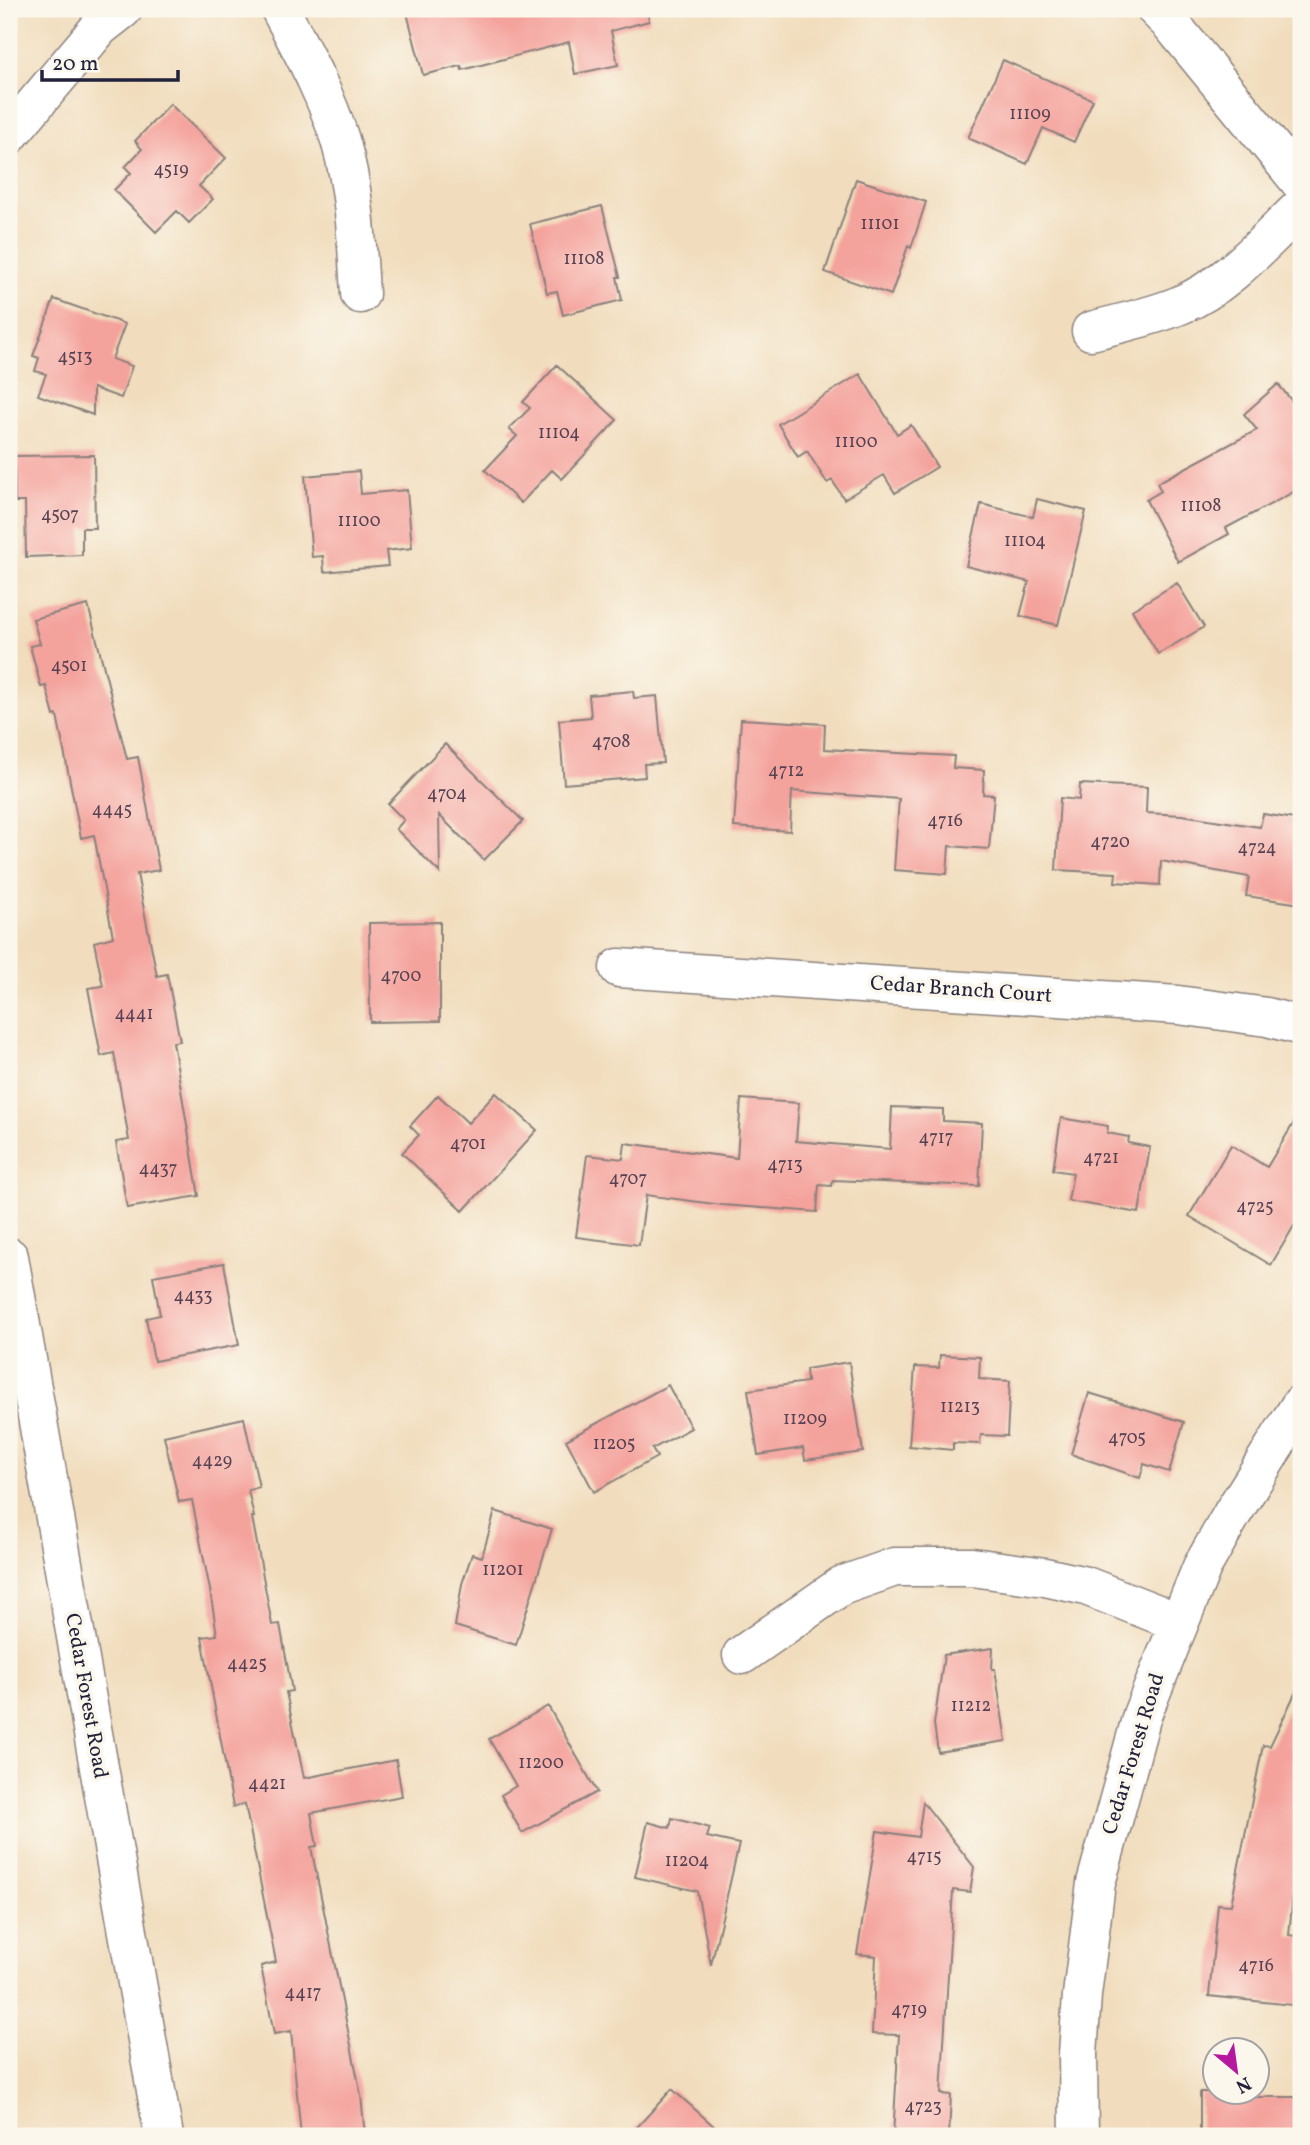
<svg xmlns="http://www.w3.org/2000/svg" width="1310" height="2145" viewBox="0 0 1310 2145" font-family="Vollkorn,serif">
<style>
.building{fill:#f4a29c}
.lines{fill:none;stroke-linecap:round;stroke-linejoin:round}
.minor-casing{stroke:#8a807c;stroke-width:41}
.minor{stroke:#fff;stroke-width:38}
.labels{text-anchor:middle;dominant-baseline:central;stroke-width:7;stroke-linejoin:round;paint-order:stroke}
.number-label{font-size:18px;fill:#564253}
.street-label{font-size:21px;fill:#22223b;stroke:#fbf7ec}
</style>
<rect width="100%" height="100%" fill="#fbf7ec"/>
<filter id="ink" filterUnits="userSpaceOnUse"><feTurbulence type="fractalNoise" baseFrequency=".0143" numOctaves="2"/><feDisplacementMap in="SourceGraphic" scale="14" xChannelSelector="R" yChannelSelector="G"/><feConvolveMatrix kernelMatrix="1 2 1 2 8 2 1 2 1" color-interpolation-filters="sRGB"/></filter>
<filter id="wash" filterUnits="userSpaceOnUse"><feTurbulence type="fractalNoise" baseFrequency=".00686" numOctaves="4" result="noise"/><feDisplacementMap in="SourceGraphic" scale="28" xChannelSelector="R" yChannelSelector="G"/><feGaussianBlur stdDeviation="1.57" result="paint"/><feColorMatrix in="noise" values="0 0 0 0 0 0 0 0 0 0 0 0 0 0 0 0 0 1.4 0 .05"/><feComposite in="paint" operator="in"/></filter>
<g filter="url(#wash)">
<rect width="100%" height="100%" fill="#f1ddbd"/>
<g id="blocks">
<path class="building" d="M406 9H647L649 21 611 31 618 65 575 74 569 42 462 70 461 66 423 75Z
M1003 60 1093 100 1074 142 1043 128 1027 164 968 138Z
M170 104 226 158 199 186 213 199 189 223 177 211 156 232 114 190 131 173 125 167 142 149 135 141Z
M856 179 926 202 911 248 908 246 891 295 825 272Z
M602 206 620 277H617L622 300 563 315 557 291 547 293 530 224Z
M54 299 125 324 112 359 132 366 121 398 93 388V415L38 395 46 374 35 371 39 358 33 356Z
M557 365 617 420 562 479 552 470 521 503 485 470 517 436 509 429 530 408 523 402Z
M860 374 897 434 911 425 937 467 895 493 884 475 844 499 832 480 827 483 807 451 798 457 778 424Z
M1278 384 1301 412V488L1226 528 1229 534 1178 562 1146 500 1161 491 1157 483 1257 430 1244 414Z
M94 455 95 528H82V555L26 557 25 502H15L14 456Z
M359 471 361 494 407 490 412 548 386 551 388 566 324 572 323 556 312 557 305 476Z
M1037 499 1086 511 1058 625 1020 616 1029 582 966 566 981 504 1033 517Z
M1177 583 1204 627 1158 654 1132 610Z
M88 605 127 759 138 757 159 870 137 874 157 976 167 974 180 1041 173 1042 199 1196 127 1208 116 1142 129 1140 114 1053 101 1056 88 988 103 986 94 942 113 937 94 835 81 838 57 715 54 716 46 686 41 687 30 646 40 644 33 619Z
M633 691 634 698 657 696 663 763 644 764 645 777 564 784 559 720 591 717 589 695Z
M741 719 825 724 824 749 954 756 953 768 984 770 983 794 994 795 989 849 949 846 947 874 894 870 899 799 792 791 790 831 734 827Z
M445 744 523 821 484 860 439 815 440 873 396 829 404 820 388 804Z
M1080 784 1147 787 1146 813 1182 815 1260 827 1263 814 1301 820V904L1246 896 1249 877 1161 861 1160 885 1115 882 1116 873 1056 870 1060 798 1079 800Z
M440 922V1021L370 1022 369 923Z
M496 1093 537 1130 463 1211 402 1153 419 1135 410 1126 438 1095 468 1123Z
M741 1099 799 1103 796 1141 890 1149 892 1107 943 1109V1121L982 1123 979 1186 833 1180 832 1186 819 1185 817 1212 722 1205 646 1195 639 1245 576 1237 587 1155 623 1159 625 1143 737 1158Z
M1301 1111V1214L1271 1265 1189 1216 1231 1145 1267 1167Z
M1061 1118 1108 1126 1107 1133 1129 1137 1128 1143 1150 1147 1139 1213 1068 1201 1073 1173 1053 1170Z
M224 1263 239 1345 154 1361 146 1318 160 1315 153 1276Z
M940 1355 980 1357 979 1379 1010 1381 1007 1436 981 1435 980 1444 953 1443V1450L909 1446 915 1367 939 1368Z
M849 1362 863 1452 805 1460 803 1448 758 1455 748 1390 807 1382 806 1369Z
M668 1385 691 1428 652 1449 657 1457 594 1492 566 1440Z
M1089 1393 1184 1422 1169 1472 1144 1464 1140 1478 1071 1454Z
M244 1418 259 1487 248 1490 254 1517H252L272 1625 280 1624 292 1691 286 1692 304 1778 396 1760 402 1796 311 1813 317 1846 311 1847 361 2095 365 2136H301L291 2031 274 2034 261 1966 276 1962 245 1804 233 1807 202 1637 217 1635 210 1590 192 1500 179 1502 164 1436Z
M495 1511 552 1529 516 1645 455 1626 462 1584 472 1554 482 1557Z
M993 1648 992 1669H995L1006 1741 938 1752 934 1724 944 1655Z
M1301 1681V1856L1297 1855 1289 1935 1301 1937V2006L1209 1996 1218 1904 1231 1905 1263 1745 1270 1746Z
M548 1706 597 1792 522 1833 501 1795 516 1786 489 1739Z
M923 1802 974 1867 970 1892 953 1890 941 2094 951 2095 949 2136H893L899 2035 872 2034 876 1956 857 1954 877 1831 918 1837Z
M672 1818 710 1828 707 1837 739 1844 711 1965 697 1891 635 1877 648 1822 670 1828Z
M672 2089 725 2136H629Z
M1200 2092H1256V2097H1300V2136H1200Z"/>
</g>
</g>
<g filter="url(#ink)">
<use href="#blocks" fill-opacity="0" stroke="#8a807c" stroke-width="2"/>
<g class="lines">
<g class="minor-casing">
<path id="minor" d="M280 9C302 51 326 94 340 140 355 190 357 243 360 294
M1156 9 1172 25 1301 183
M9 135 100 27 123 9
M1091 331C1120 323 1152 317 1180 305 1227 286 1265 241 1301 207
M619 968 1178 1005 1267 1017 1301 1026
M9 1257 164 2136
M742 1655 841 1586 895 1567H972L1045 1577 1086 1586 1178 1622
M1079 2136 1078 2054 1082 1995 1096 1883 1142 1715 1202 1567 1232 1514 1301 1404"/>
</g>
<use href="#minor" class="minor"/>
</g>
</g>
<g class="labels">
<g class="number-label">
<text x="1030" y="114">11109</text>
<text x="171" y="170">4519</text>
<text x="880" y="224">11101</text>
<text x="584" y="259">11108</text>
<text x="75" y="357">4513</text>
<text x="559" y="433">11104</text>
<text x="856" y="442">11100</text>
<text x="1201" y="506">11108</text>
<text x="60" y="515">4507</text>
<text x="359" y="521">11100</text>
<text x="1025" y="541">11104</text>
<text x="69" y="666">4501</text>
<text x="611" y="742">4708</text>
<text x="786" y="771">4712</text>
<text x="447" y="794">4704</text>
<text x="112" y="810">4445</text>
<text x="945" y="821">4716</text>
<text x="1110" y="842">4720</text>
<text x="1257" y="848">4724</text>
<text x="401" y="976">4700</text>
<text x="134" y="1014">4441</text>
<text x="936" y="1138">4717</text>
<text x="468" y="1144">4701</text>
<text x="1101" y="1158">4721</text>
<text x="785" y="1165">4713</text>
<text x="158" y="1169">4437</text>
<text x="628" y="1179">4707</text>
<text x="1255" y="1207">4725</text>
<text x="193" y="1296">4433</text>
<text x="960" y="1407">11213</text>
<text x="805" y="1419">11209</text>
<text x="1127" y="1438">4705</text>
<text x="614" y="1444">11205</text>
<text x="212" y="1461">4429</text>
<text x="503" y="1570">11201</text>
<text x="247" y="1664">4425</text>
<text x="971" y="1706">11212</text>
<text x="541" y="1763">11200</text>
<text x="267" y="1784">4421</text>
<text x="924" y="1857">4715</text>
<text x="687" y="1861">11204</text>
<text x="1256" y="1966">4716</text>
<text x="303" y="1993">4417</text>
<text x="909" y="2010">4719</text>
<text x="923" y="2107">4723</text>
</g>
<g class="street-label">
<text transform="translate(961 990) rotate(4)">Cedar Branch Court</text>
<text transform="translate(86 1696) rotate(80)">Cedar Forest Road</text>
<text transform="translate(1134 1754) rotate(-73)">Cedar Forest Road</text>
</g>
</g>
<rect width="1310" height="2145" fill="none" stroke="#fbf7ec" stroke-width="35"/>
<g transform="translate(1236 2071) rotate(151)"><circle r="33" fill="#fbf7ec" stroke="#a4a2a5" stroke-width="2"/>
<path d="M0-5L12 26L0 18L-12 26Z" fill="#b5179e"/>
<text y="-10" font-size="19" font-weight="bold" text-anchor="middle" fill="#22223b">N</text>
</g>
<path d="M42 70v10h136v-10" fill="none" stroke="#22223b" stroke-width="3.5"/>
<text x="52" y="70" font-size="21" fill="#22223b" stroke="#fbf7ec" stroke-width="5" paint-order="stroke">20 m</text>
</svg>
